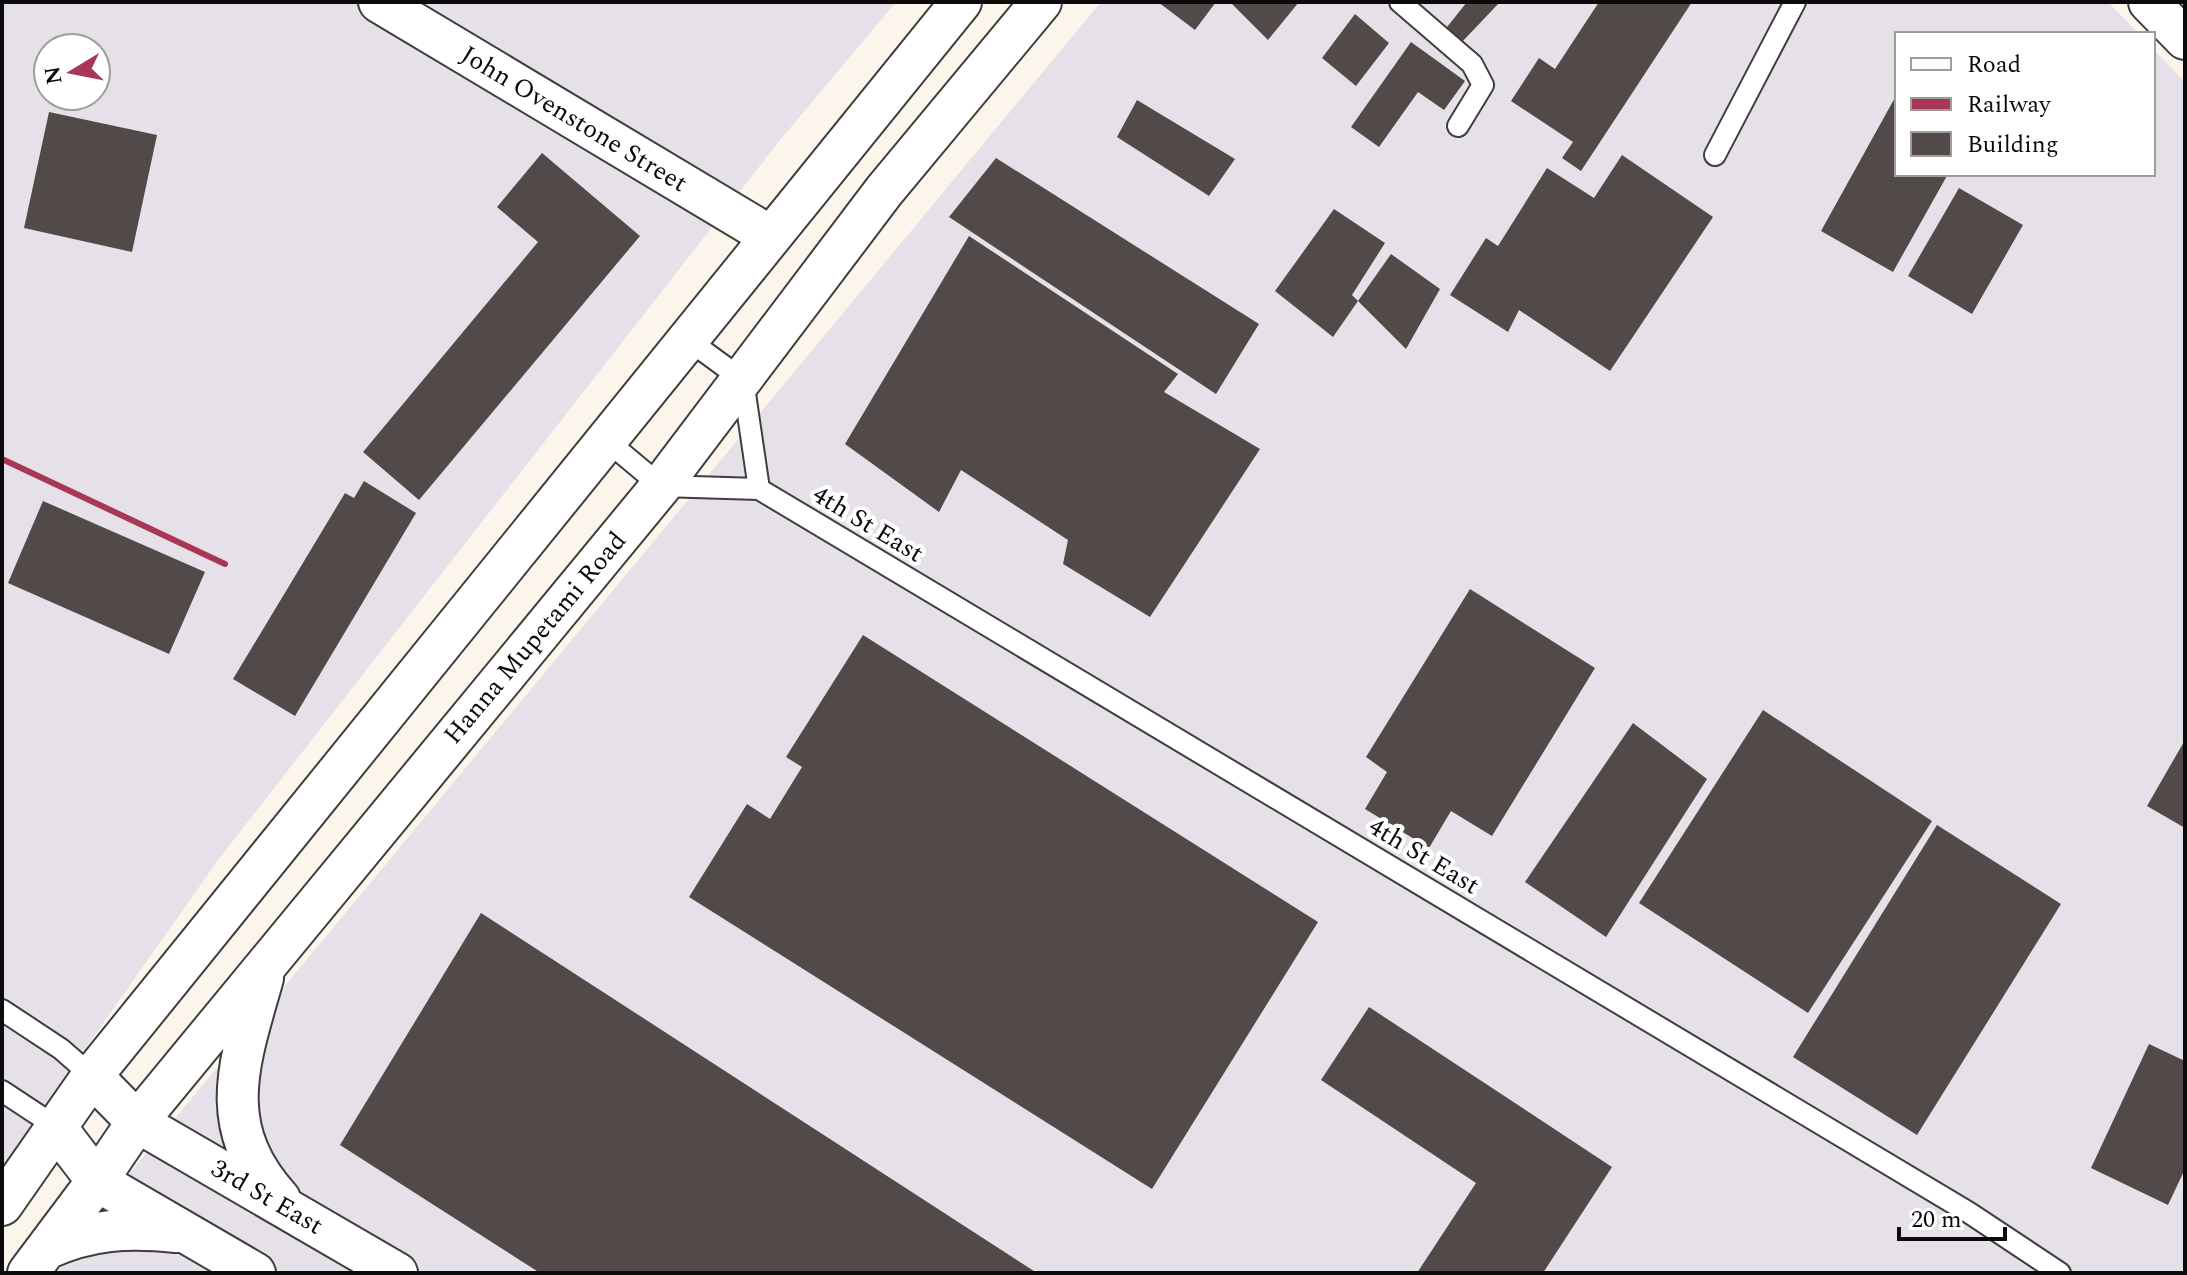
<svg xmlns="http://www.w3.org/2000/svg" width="2187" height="1275" viewBox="0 0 2187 1275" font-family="Spectral,serif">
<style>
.industrial{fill:#e6e0e9;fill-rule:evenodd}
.building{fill:#524a49}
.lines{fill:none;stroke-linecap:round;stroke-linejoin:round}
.service-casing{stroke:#3e3e3e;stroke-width:24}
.minor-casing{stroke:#3e3e3e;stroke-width:44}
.service{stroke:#fff;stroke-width:20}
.minor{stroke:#fff;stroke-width:40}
.rail{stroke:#a83756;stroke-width:6}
.labels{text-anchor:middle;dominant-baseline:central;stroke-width:8;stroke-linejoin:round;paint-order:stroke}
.street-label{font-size:26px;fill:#0b0b0b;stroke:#fff}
</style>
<rect width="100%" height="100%" fill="#fcf5ec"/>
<path class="industrial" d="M2 2H896L780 140 218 860 2 1167ZM48 48H96V96H48Z
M1101 2H2108L2139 34H1897V174H2153V49L2185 82V1273H57L99 1210Z"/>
<path class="building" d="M1158 2H1216L1195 30Z
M1230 2H1299L1268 40Z
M1467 2H1500L1461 43 1447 27Z
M1599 2H1692L1581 171 1562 158 1573 142 1511 101 1539 58 1555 69Z
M1355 14 1389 43 1356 86 1322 58Z
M1411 42 1465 81 1444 110 1418 92 1379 147 1351 127Z
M1897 94V174H1948L1893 272 1821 231Z
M1137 100 1235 159 1209 196 1117 137Z
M49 112 157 135 132 252 24 228Z
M542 153 640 236 419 500 363 452 538 242 497 207Z
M1622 155 1713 217 1610 371 1519 310 1508 332 1450 295 1486 238 1498 246 1547 168 1594 198Z
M996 158 1259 324 1216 394 949 217Z
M1959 188 2023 225 1972 314 1908 276Z
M1334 209 1385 243 1352 295 1358 301 1333 337 1275 291Z
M969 236 1178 374 1164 392 1260 449 1150 617 1063 564 1068 540 961 470 939 512 845 444Z
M1391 254 1440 289 1406 349 1358 301Z
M364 481 416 513 295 716 233 679 345 493 354 498Z
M43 501 205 572 169 654 8 583Z
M1470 589 1595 668 1492 836 1451 811 1429 848 1365 809 1387 772 1366 757Z
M863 635 1318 922 1152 1189 689 897 747 804 770 819 802 767 786 757Z
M1763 710 1932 821 1808 1013 1639 903Z
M1633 723 1707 779 1606 937 1525 882Z
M2185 740V828L2147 806Z
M1937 825 2061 904 1917 1135 1793 1057Z
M481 913 1037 1273H540L340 1145Z
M1369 1007 1612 1167 1543 1273H1417L1476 1183 1321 1080Z
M2149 1044 2185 1061V1169L2168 1205 2091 1168Z"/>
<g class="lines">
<g class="service-casing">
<path id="service" d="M1400 2 1472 64 1483 85 1458 126
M1715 155 1795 2
M687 339 743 380 759 489
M606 440 661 486 759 489 1968 1212 2060 1273
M2 1010 61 1049 92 1076
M2 1091 55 1126"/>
</g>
<g class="minor-casing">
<path id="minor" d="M379 2 770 236
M2149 2 2185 39
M263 978C239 1063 214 1126 280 1199
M92 1076 137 1122 397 1273
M55 1126 97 1181 255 1273
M2 1205 92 1076 961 2
M46 1249C90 1229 128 1227 176 1232
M28 1273 97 1181 137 1122 661 486 884 191 1041 2"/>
</g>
<use href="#service" class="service"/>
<use href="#minor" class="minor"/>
<path class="rail" d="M2 459 225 564"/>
</g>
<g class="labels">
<g class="street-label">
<text transform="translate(574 119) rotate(31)">John Ovenstone Street</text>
<text transform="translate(868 524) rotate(31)">4th St East</text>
<text transform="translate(535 638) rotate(-50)">Hanna Mupetami Road</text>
<text transform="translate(1424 856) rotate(31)">4th St East</text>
<text transform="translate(267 1197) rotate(30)">3rd St East</text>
</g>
</g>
<rect width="2187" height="1275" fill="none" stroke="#0b0b0b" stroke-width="8"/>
<rect x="1895" y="32" width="260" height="144" fill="#ffffff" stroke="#9d9d9d" stroke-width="2"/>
<rect x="1911" y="58" width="40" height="12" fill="#ffffff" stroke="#9d9d9d" stroke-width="2"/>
<text x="1967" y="72" font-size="24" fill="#0b0b0b">Road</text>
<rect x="1911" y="98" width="40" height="12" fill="#a83756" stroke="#9d9d9d" stroke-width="2"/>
<text x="1967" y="112" font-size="24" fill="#0b0b0b">Railway</text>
<rect x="1911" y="132" width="40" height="24" fill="#524a49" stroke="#9d9d9d" stroke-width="2"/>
<text x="1967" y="152" font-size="24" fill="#0b0b0b">Building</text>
<g transform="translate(72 72) rotate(260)"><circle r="38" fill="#ffffff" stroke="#9d9d9d" stroke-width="2"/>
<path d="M0-6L14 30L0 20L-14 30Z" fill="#a83756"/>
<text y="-12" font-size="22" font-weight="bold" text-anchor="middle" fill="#0b0b0b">N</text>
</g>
<path d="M1899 1227v12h106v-12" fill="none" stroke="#0b0b0b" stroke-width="4"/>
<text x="1911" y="1227" font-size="24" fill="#0b0b0b" stroke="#ffffff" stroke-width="6" paint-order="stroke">20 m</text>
</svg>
